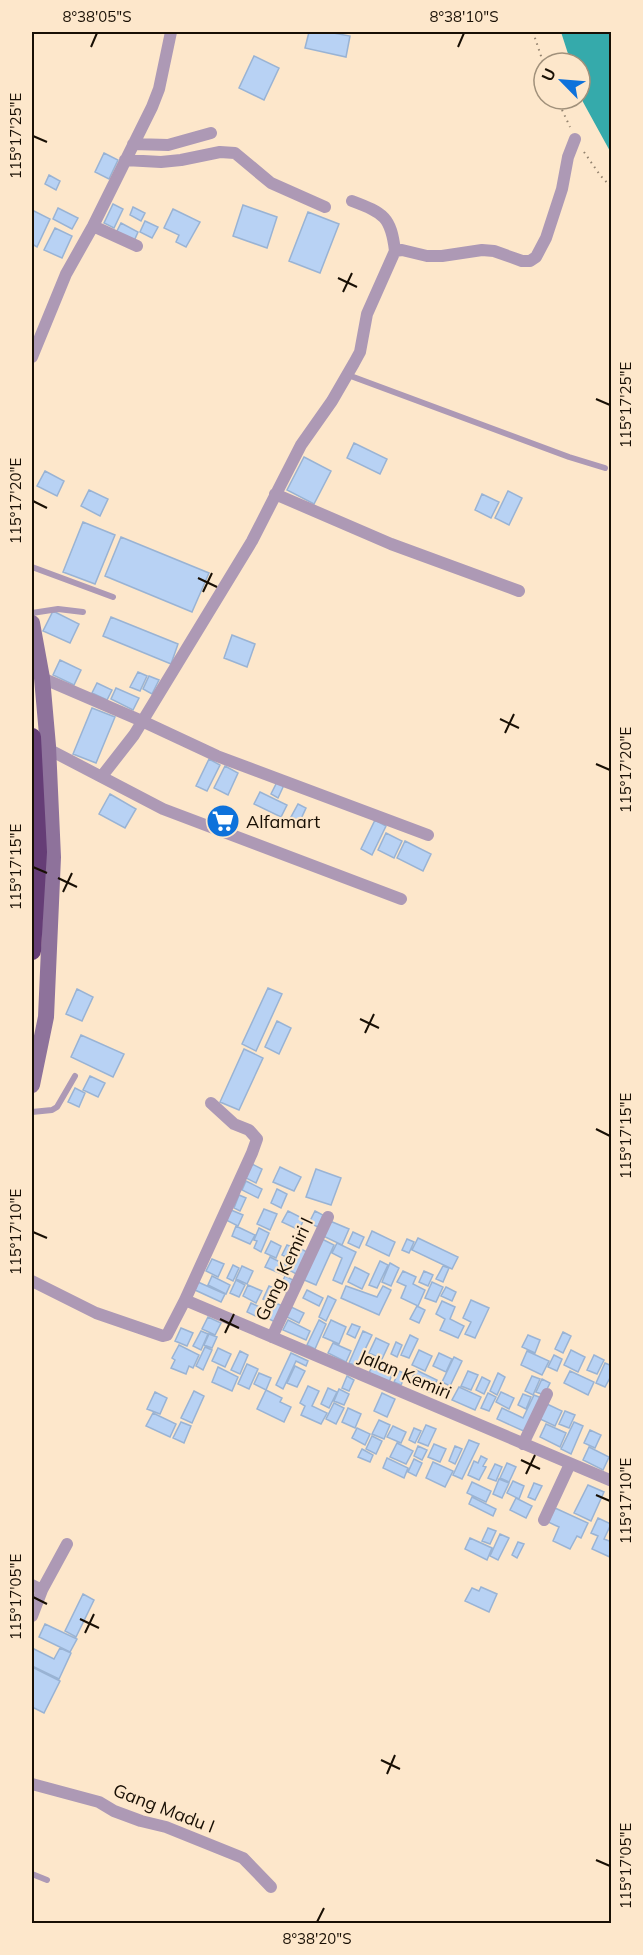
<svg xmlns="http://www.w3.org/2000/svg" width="643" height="1955" viewBox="0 0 643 1955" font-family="Mulish,sans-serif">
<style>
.water{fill:#35aaab}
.building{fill:#b8d2f4;stroke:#99b3d4;stroke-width:1.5}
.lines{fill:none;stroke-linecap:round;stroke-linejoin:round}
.path{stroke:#92826e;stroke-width:2;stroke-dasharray:1.5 4.5;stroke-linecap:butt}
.lane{stroke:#ad99b5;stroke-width:6}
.street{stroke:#ad99b5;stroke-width:12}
.secondary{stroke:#8e729b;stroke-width:16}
.highway{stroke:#653d76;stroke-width:18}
.ticks{fill:none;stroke:#180f04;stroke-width:2}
.labels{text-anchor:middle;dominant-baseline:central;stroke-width:4.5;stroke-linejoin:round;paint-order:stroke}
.poi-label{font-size:18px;fill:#180f04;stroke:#fde7cb;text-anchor:start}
.street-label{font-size:18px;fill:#180f04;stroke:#fde7cb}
.neatline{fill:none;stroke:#180f04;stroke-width:2}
.ticks-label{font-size:15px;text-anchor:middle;fill:#180f04}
</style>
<rect width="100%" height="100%" fill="#fde7cb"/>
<path class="water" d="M561 32H611V153L583 102 580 93V63H571Z"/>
<path class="building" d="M309 32H328L350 36 346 57 305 48Z
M254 56 279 68 264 100 239 88Z
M104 153 118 160 109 179 95 172Z
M49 175 60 181 56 190 45 184Z
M113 204 123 209 114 228 104 223Z
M243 205 277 217 267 248 233 236Z
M133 207 145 213 141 221 130 215Z
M58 208 78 218 72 229 53 219Z
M173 209 200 222 186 247 176 242 179 235 164 228Z
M32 210 50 219 37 247 32 244Z
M308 212 339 224 320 273 289 261Z
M145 221 158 227 152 238 140 232Z
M121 223 138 232 134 241 116 233Z
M55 228 72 236 62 258 44 250Z
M354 443 387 459 380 474 347 458Z
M304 457 331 471 314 504 287 490Z
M45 471 64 481 57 496 37 486Z
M89 490 108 499 100 516 81 506Z
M508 491 522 498 509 525 495 518Z
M482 494 499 502 491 518 475 510Z
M83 522 115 535 95 584 63 572Z
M121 537 209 573 192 612 105 576Z
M53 611 79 624 70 643 43 631Z
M111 617 178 644 171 664 103 636Z
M232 635 255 644 247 667 224 658Z
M60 660 81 670 74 685 53 675Z
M138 672 147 676 140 691 130 687Z
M149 676 159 680 152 694 143 689Z
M97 683 112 690 107 700 92 693Z
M116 688 139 698 133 710 111 699Z
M92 708 115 717 96 763 73 754Z
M209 759 220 765 207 791 196 786Z
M225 766 238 773 228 795 214 788Z
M277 782 284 785 278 798 271 794Z
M260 792 287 805 281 817 254 804Z
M110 794 136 809 125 828 99 814Z
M298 804 306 808 300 821 291 817Z
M375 820 386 826 372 855 361 849Z
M386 833 402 841 394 858 378 850Z
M405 841 431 854 423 871 397 858Z
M268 988 282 994 256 1051 242 1044Z
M77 989 93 997 82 1021 66 1014Z
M277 1021 291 1028 279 1054 265 1047Z
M81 1035 124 1054 113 1077 71 1057Z
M244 1049 263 1058 239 1110 220 1102Z
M90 1076 105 1083 98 1097 83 1090Z
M75 1088 85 1093 79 1107 68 1102Z
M250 1163 262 1169 256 1183 244 1177Z
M280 1167 301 1177 294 1191 273 1182Z
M316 1169 341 1178 331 1205 306 1197Z
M246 1181 262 1189 258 1198 242 1190Z
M277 1189 287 1194 281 1208 271 1203Z
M239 1195 246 1198 240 1211 234 1208Z
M264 1209 277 1214 270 1230 257 1224Z
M231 1210 243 1215 238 1226 226 1220Z
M288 1211 304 1219 299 1230 282 1222Z
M315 1211 323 1215 318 1227 309 1223Z
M330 1221 349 1229 342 1245 323 1236Z
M236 1226 255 1235 250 1244 232 1236Z
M259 1228 269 1233 261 1252 254 1248 257 1241 254 1240Z
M372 1231 395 1242 389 1256 366 1245Z
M353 1232 364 1237 359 1248 348 1243Z
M320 1238 334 1245 316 1285 302 1279Z
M418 1238 458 1257 452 1269 412 1250Z
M407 1239 414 1242 409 1253 402 1250Z
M271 1241 281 1246 276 1258 265 1253Z
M337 1243 356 1252 342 1284 333 1280 342 1258 332 1253Z
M287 1245 297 1249 292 1260 282 1255Z
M299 1248 309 1253 298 1275 289 1270Z
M270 1257 288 1266 284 1275 265 1267Z
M212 1259 224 1264 218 1277 206 1271Z
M380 1261 388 1265 377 1288 369 1285Z
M390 1263 399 1268 391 1286 382 1282Z
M233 1265 239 1268 233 1281 227 1278Z
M242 1266 253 1271 247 1284 236 1279Z
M443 1266 449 1268 443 1282 436 1279Z
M355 1267 369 1274 362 1289 348 1282Z
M403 1271 416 1277 413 1284 425 1290 418 1306 401 1298 406 1286 397 1282Z
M424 1271 433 1275 428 1286 419 1282Z
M212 1276 230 1285 226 1294 208 1285Z
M285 1276 293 1280 287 1293 279 1289Z
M236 1280 245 1285 239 1297 230 1293Z
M198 1282 225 1294 221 1302 195 1290Z
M432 1282 443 1287 436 1302 425 1298Z
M248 1285 262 1291 256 1303 243 1296Z
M269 1286 278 1290 272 1303 263 1299Z
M346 1286 377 1297 383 1286 391 1290 379 1315 341 1298Z
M446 1287 456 1292 452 1301 441 1296Z
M307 1290 323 1298 319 1306 303 1298Z
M328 1296 336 1300 326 1321 319 1317Z
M471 1300 489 1308 475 1338 465 1334 471 1322 463 1318Z
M442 1301 455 1307 450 1319 464 1326 458 1338 440 1330 445 1319 436 1314Z
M251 1303 268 1311 264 1320 247 1312Z
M275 1303 283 1306 275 1322 267 1318Z
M289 1306 304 1313 299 1323 285 1316Z
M417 1306 425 1310 419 1323 410 1319Z
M208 1317 221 1323 215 1335 202 1329Z
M288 1320 310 1331 306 1340 283 1330Z
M319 1320 326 1324 315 1349 307 1345Z
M331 1320 346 1327 339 1344 323 1337Z
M352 1324 360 1327 355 1338 347 1334Z
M181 1328 193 1333 187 1346 175 1341Z
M201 1331 208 1334 201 1350 193 1346Z
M363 1331 372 1335 357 1366 349 1363Z
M563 1332 571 1336 563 1353 555 1349Z
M209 1334 217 1337 212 1348 204 1345Z
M410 1335 418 1339 409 1358 401 1355Z
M528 1335 540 1340 535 1353 522 1347Z
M376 1338 389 1344 382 1359 369 1353Z
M396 1342 402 1345 397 1357 391 1354Z
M333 1343 351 1351 346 1362 328 1353Z
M179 1345 199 1355 193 1368 189 1366 186 1374 171 1368 175 1360 172 1358Z
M205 1347 212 1350 203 1370 196 1366Z
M218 1348 231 1354 225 1367 212 1361Z
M419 1350 432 1356 425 1371 412 1365Z
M571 1350 585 1357 578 1372 564 1365Z
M240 1351 248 1355 240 1374 231 1370Z
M527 1351 549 1361 542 1375 521 1365Z
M291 1353 308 1361 306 1366 296 1361 283 1389 276 1385Z
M439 1353 452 1359 446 1372 433 1366Z
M554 1355 562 1359 557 1371 548 1367Z
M594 1355 604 1360 597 1374 587 1370Z
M454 1357 462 1361 450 1386 442 1382Z
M376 1359 395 1368 389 1382 369 1373Z
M605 1363 612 1366V1374L605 1387 596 1383Z
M247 1364 258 1369 249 1389 238 1384Z
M295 1366 305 1371 297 1387 287 1383Z
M218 1367 238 1377 232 1391 212 1382Z
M416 1370 437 1380 431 1393 410 1383Z
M399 1371 406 1374 401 1385 394 1382Z
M468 1371 478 1375 471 1390 461 1386Z
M570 1371 594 1382 588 1395 564 1383Z
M259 1373 271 1378 266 1390 254 1384Z
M498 1373 505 1377 497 1395 490 1391Z
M347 1376 354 1380 349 1391 342 1388Z
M532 1376 540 1379 533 1395 525 1391Z
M482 1377 490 1381 484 1394 476 1390Z
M542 1379 550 1383 544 1395 536 1392Z
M308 1386 319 1391 312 1406 327 1413 321 1424 301 1415 305 1406 300 1403Z
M459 1387 481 1397 475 1410 452 1400Z
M328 1388 337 1392 329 1408 321 1404Z
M339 1389 349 1394 344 1405 334 1401Z
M266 1390 282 1398 280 1402 291 1407 284 1422 257 1409Z
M194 1391 204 1396 192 1423 181 1418Z
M155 1392 167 1398 160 1414 147 1409Z
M501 1392 514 1398 509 1409 496 1402Z
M382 1393 395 1399 387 1417 374 1411Z
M488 1393 496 1397 489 1411 481 1408Z
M523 1394 531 1397 526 1409 518 1405Z
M534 1395 544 1399 528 1433 497 1419 502 1408 523 1418Z
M334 1403 344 1408 336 1424 326 1419Z
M547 1404 562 1411 555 1426 540 1419Z
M348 1408 361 1414 355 1428 342 1422Z
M565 1411 575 1415 569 1428 559 1424Z
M153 1413 176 1424 170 1437 146 1426Z
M379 1420 390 1425 384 1439 372 1434Z
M181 1422 191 1426 184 1443 173 1438Z
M574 1422 583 1426 571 1454 561 1449Z
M546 1424 566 1433 560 1447 540 1437Z
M426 1425 436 1429 428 1446 418 1442Z
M393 1426 406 1432 401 1443 387 1437Z
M357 1428 370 1434 365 1445 352 1438Z
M414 1428 421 1431 415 1443 409 1440Z
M590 1430 601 1435 595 1448 584 1443Z
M372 1436 382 1441 376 1454 366 1449Z
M469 1440 479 1444 462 1479 453 1475Z
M397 1443 413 1451 406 1464 390 1457Z
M434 1444 446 1449 440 1462 428 1457Z
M418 1446 427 1450 422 1460 414 1456Z
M455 1446 462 1449 455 1464 449 1461Z
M589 1447 609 1457 603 1470 583 1460Z
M362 1449 373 1455 370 1462 358 1457Z
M481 1456 487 1459 483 1466 486 1467 479 1480 468 1475 474 1461 478 1463Z
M387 1458 408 1468 404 1478 383 1468Z
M414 1459 422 1463 416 1476 408 1472Z
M433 1462 453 1471 445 1487 426 1478Z
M507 1463 516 1467 509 1482 500 1478Z
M495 1464 502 1467 496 1481 488 1478Z
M499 1479 509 1483 502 1498 493 1494Z
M513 1481 524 1486 519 1499 507 1493Z
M472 1482 491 1491 486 1502 467 1493Z
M534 1483 542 1486 535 1500 528 1497Z
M588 1485 604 1492 591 1521 574 1513Z
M472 1497 496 1509 493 1516 469 1504Z
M516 1498 532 1506 526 1518 510 1510Z
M555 1508 588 1523 581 1538 577 1536 570 1549 553 1541 559 1527 548 1522Z
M598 1518 611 1524 604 1539 612 1542V1558L592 1549 598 1536 591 1533Z
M488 1528 496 1531 490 1544 482 1541Z
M500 1534 509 1538 498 1560 490 1556Z
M470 1538 492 1548 487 1560 465 1549Z
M518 1542 524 1544 517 1558 512 1555Z
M481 1587 497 1594 489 1612 465 1601 472 1588 479 1591Z
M83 1594 94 1600 76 1637 65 1631Z
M45 1624 77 1639 70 1652 39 1637Z
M32 1648 54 1659 60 1648 71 1653 59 1679 32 1666Z
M32 1667 60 1681 44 1713 32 1707Z"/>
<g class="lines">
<path class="path" d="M533 32 544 65
M557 99 570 127
M584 152 600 175 612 188"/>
<path class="lane" d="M348 375 569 457 605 468
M32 567 113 597
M32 613 58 609 83 612
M32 1112 52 1110 57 1107 75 1076
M32 1874 47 1880"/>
<path class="street" d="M133 144 168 145 211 133
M125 160 161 162 181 160 220 152 235 153 271 183 325 207
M352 201C384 213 391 217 395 251
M93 226 137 246
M395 251 402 250 427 256H442L482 250 494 251 522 261H530L536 257 546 238 562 189 568 157 575 139
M32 357 66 274 93 226 152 107 159 89 171 32
M275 494 391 544 519 591
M42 678 142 721 217 756 428 835
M48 749 163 809 401 899
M102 776 134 735 252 541 301 445 332 401 354 363 360 352 367 314 395 251
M32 1281 96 1313 163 1336 167 1335 185 1300 252 1153 257 1139 249 1130 234 1124 211 1103
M185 1300 612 1481
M272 1337 328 1217
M523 1444 547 1394
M544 1520 570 1464
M32 1585 42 1590 32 1616
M42 1590 67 1544
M32 1784 99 1802 114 1811 141 1821 166 1827 243 1858 271 1887"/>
<path class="secondary" d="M32 623 42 678 48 746 53 857 46 1017 32 1085"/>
<path class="highway" d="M32 737 38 852 32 951"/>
</g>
<path class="ticks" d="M91 47 97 33M458 47 464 33M33 136 47 142M338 278 357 287M343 292 352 273M596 399 610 405M33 501 47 508M198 578 217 587M203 592 212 573M500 719 519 728M505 733 514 714M596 764 610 770M33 867 47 873M58 878 77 887M63 892 72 873M360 1019 379 1028M365 1033 374 1014M596 1129 610 1136M33 1232 47 1238M220 1319 239 1328M225 1333 234 1314M521 1460 540 1469M526 1474 535 1455M596 1495 610 1501M33 1597 47 1604M80 1619 99 1628M85 1633 94 1614M381 1760 400 1769M387 1774 395 1755M596 1860 610 1866M317 1922 324 1908"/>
<defs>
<g id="supermarket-disc" transform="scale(1.725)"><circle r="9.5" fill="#0e72db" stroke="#fde7cb"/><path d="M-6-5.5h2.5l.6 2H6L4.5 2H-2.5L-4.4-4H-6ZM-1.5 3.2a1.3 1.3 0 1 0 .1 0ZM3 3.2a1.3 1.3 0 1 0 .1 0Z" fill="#fff"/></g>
</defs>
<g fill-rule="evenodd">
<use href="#supermarket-disc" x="223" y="821"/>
</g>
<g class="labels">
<g class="poi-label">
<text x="246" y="821">Alfamart</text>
</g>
<g class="street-label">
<text transform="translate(284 1269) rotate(-65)">Gang Kemiri I</text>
<text transform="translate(405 1374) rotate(23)">Jalan Kemiri</text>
<text transform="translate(164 1808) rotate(21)">Gang Madu I</text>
</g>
</g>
<rect width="643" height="1955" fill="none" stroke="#fde7cb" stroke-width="66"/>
<g transform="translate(562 81) rotate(295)"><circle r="28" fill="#fde7cb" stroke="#a1917b" stroke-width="1.5"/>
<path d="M0-4.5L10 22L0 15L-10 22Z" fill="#0e72db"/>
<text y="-9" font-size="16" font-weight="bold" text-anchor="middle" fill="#180f04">U</text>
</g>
<rect x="33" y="33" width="577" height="1889" class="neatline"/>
<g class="ticks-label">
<text x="97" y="22">8°38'05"S</text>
<text x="464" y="22">8°38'10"S</text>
<text transform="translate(16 136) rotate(-90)" y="5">115°17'25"E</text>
<text transform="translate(626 405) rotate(-90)" y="5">115°17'25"E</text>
<text transform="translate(16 501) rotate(-90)" y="5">115°17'20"E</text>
<text transform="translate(626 770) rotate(-90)" y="5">115°17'20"E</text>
<text transform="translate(16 867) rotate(-90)" y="5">115°17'15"E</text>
<text transform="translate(626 1136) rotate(-90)" y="5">115°17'15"E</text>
<text transform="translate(16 1232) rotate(-90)" y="5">115°17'10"E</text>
<text transform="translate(626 1501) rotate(-90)" y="5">115°17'10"E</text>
<text transform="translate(16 1597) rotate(-90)" y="5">115°17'05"E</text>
<text transform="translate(626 1866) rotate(-90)" y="5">115°17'05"E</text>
<text x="317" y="1944">8°38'20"S</text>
</g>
</svg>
